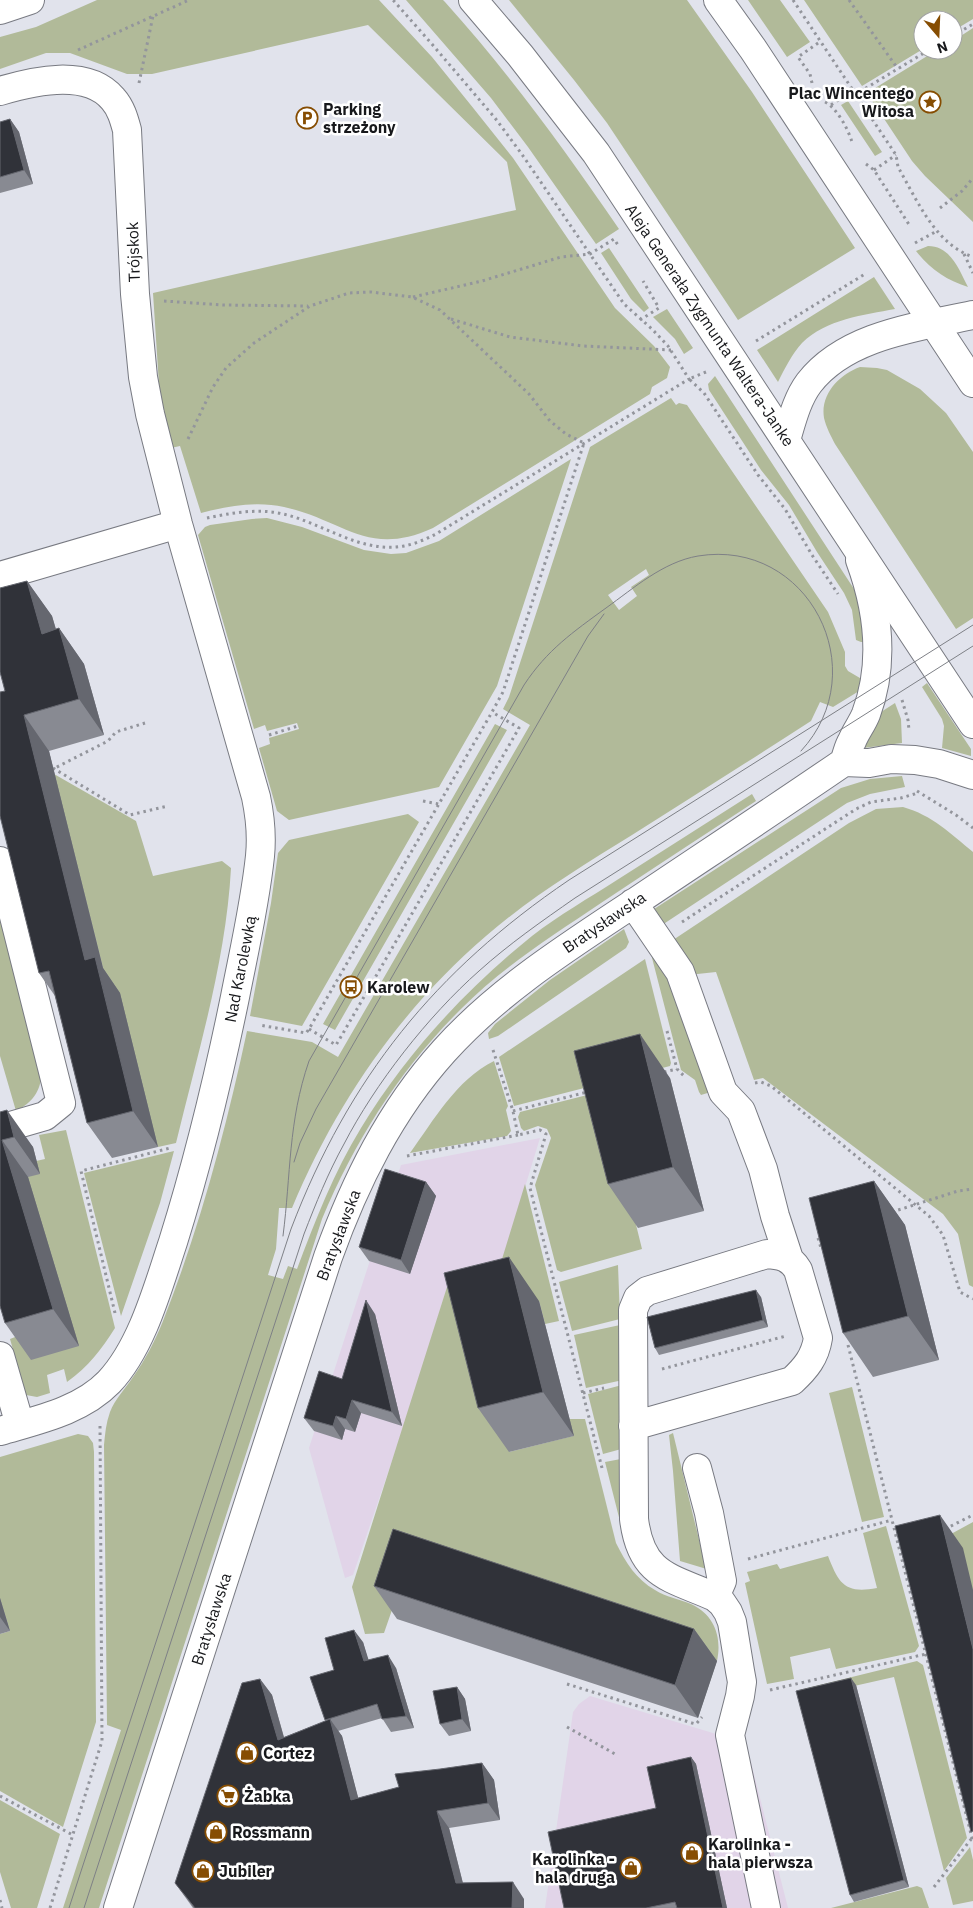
<svg xmlns="http://www.w3.org/2000/svg" width="973" height="1908" viewBox="0 0 973 1908" font-family="'IBM Plex Sans',sans-serif">
<style>
.commercial{fill:#e1d4e8}
.green{fill:#b1ba99;fill-rule:evenodd}
.lines{fill:none;stroke-linecap:round;stroke-linejoin:round}
.minor-casing{stroke:#787a82;stroke-width:30}
.major-casing{stroke:#787a82;stroke-width:30}
.path{stroke:#93959c;stroke-width:3;stroke-dasharray:2.5 4;stroke-linecap:butt}
.minor{stroke:#fff;stroke-width:28}
.major{stroke:#fff;stroke-width:28}
.tram{stroke:#7e8086;stroke-width:1}
.wall{fill:#888a92}
.shaded-wall{fill:#65676f}
.building{fill:#303239;stroke:#65676f}
.labels{text-anchor:middle;dominant-baseline:central;stroke-width:5;stroke-linejoin:round;paint-order:stroke}
.poi-label{font-size:16px;font-weight:bold;fill:#17181b;stroke:#fff;text-anchor:start}
.street-label{font-size:16px;fill:#17181b;stroke:#fff}
</style>
<rect width="100%" height="100%" fill="#e1e3ec"/>
<path class="commercial" d="M540 1138 499 1272 447 1287 410 1408 353 1575 345 1578 309 1448 401 1165Z
M590 1696 746 1743 788 1908H545L573 1712 579 1704Z"/>
<path class="green" d="M97 0H379L432 57 474 109 513 158 615 308 654 346 670 367 667 378 652 387 650 394 433 528C367 558 344 520 284 507 257 501 228 506 201 513L180 446 171 448 160 400 153 293 516 210 507 162 368 25 152 74H127L70 53H46L0 69V37L36 27Z
M406 0H443L445 2C509 73 565 150 619 229L596 244 528 147 491 98Z
M509 0H687L752 92 855 248 738 320 607 123 574 80Z
M748 0H780L810 42 787 57Z
M804 0H973V19L953 31V20H923V49L862 86Z
M973 28V222L925 176 912 161 867 93 937 50H953V41Z
M848 101 882 152 875 156 841 105Z
M928 246C951 246 959 270 968 287 946 280 930 269 916 251Z
M609 248 649 308 644 312 631 299 601 253Z
M874 277 895 309C864 315 826 319 802 343 792 354 785 368 778 382L757 350Z
M667 309 693 348 684 354 675 339 653 317Z
M860 367 877 368 887 370 920 389 946 413 973 452V618L956 629 835 444C831 436 826 427 824 418 820 394 840 374 860 367Z
M715 376 856 592 868 642H861L856 640 852 610 844 593 817 552 789 505 761 470 709 390 708 384Z
M671 398 676 405 679 403 687 405 828 612 845 652V666L848 671 865 681 864 688 833 707 820 702 811 721C752 759 692 797 632 835 582 866 531 897 486 936 400 1010 336 1103 292 1208H279L276 1249 268 1275 283 1279 288 1266 297 1269C315 1221 334 1172 361 1128 406 1054 465 990 532 936 559 915 589 898 617 880 662 851 707 823 752 794L756 801C704 835 652 869 601 903 552 936 503 967 462 1008 401 1068 355 1140 322 1219L99 1908H63L121 1730 107 1725 104 1445C105 1434 106 1423 110 1412 115 1399 125 1389 133 1377 145 1360 155 1341 163 1321 200 1227 226 1129 247 1031L312 1042 338 1057 530 725 503 709 509 697 590 447ZM646 569 649 575 631 587 637 596 619 610 608 595Z
M571 459 497 686 439 787 289 820 277 811 259 748 270 744 269 738 299 729 297 723 267 731 265 725 254 729 198 535 205 527 210 525 252 519 267 518 302 527 364 550 391 554 406 553 439 541Z
M927 683 971 749V756L942 748 944 726 942 719 922 687Z
M895 703 901 719 902 743 863 748 881 712Z
M495 724 507 730 335 1030 323 1024Z
M54 774 136 821 153 876 222 861 231 868C226 961 198 1052 176 1143L158 1147 110 996Z
M902 776 905 787 870 794 847 803 662 925 651 911 841 788 870 779Z
M903 807C932 815 951 834 973 852V1287L969 1285 958 1234 943 1214 763 1078 754 1080 716 972 688 975 673 940 849 823 876 809Z
M408 814 419 822 302 1026 250 1016 271 903 278 853 289 840Z
M0 902 42 1073C40 1092 33 1102 16 1111L0 1056Z
M624 929 629 942 626 948 498 1036 489 1039 488 1033 495 1024 550 980Z
M651 954 673 978 714 1091 701 1095 699 1092 695 1080 681 1070Z
M645 959 671 1063 670 1066 514 1106 499 1057Z
M494 1061 508 1106 506 1110 511 1131 507 1136 410 1153C434 1120 456 1080 494 1061Z
M603 1091 642 1249 561 1272 557 1270 535 1185 551 1138 547 1129 538 1126 524 1131 521 1128 518 1117 520 1112Z
M66 1130 115 1328C101 1350 89 1366 67 1382L64 1369 47 1375 50 1393 37 1397 26 1395 10 1339 23 1334 0 1185 36 1161 45 1159 39 1135Z
M174 1151 160 1203 121 1316 84 1173Z
M525 1184 559 1321 545 1324 539 1301 509 1452 573 1436 569 1419H585L616 1543C626 1563 636 1579 655 1590 666 1597 679 1599 691 1604 715 1615 722 1638 717 1661L410 1558 384 1633 365 1634 352 1587 447 1287 498 1272Z
M618 1265 620 1319 572 1331 559 1282Z
M620 1325 623 1380 586 1388 574 1335Z
M622 1385 625 1448 603 1454 588 1394Z
M852 1387 884 1517 862 1522 829 1393Z
M673 1433 703 1556 710 1570 680 1561 673 1471 669 1435Z
M78 1434 88 1436 93 1443 94 1452 96 1722 63 1827 0 1791V1634L10 1631 0 1599V1457Z
M626 1458 625 1541 605 1462Z
M973 1522V1590L907 1558Z
M886 1526 919 1646 915 1652 836 1669 830 1648 790 1657 794 1679 767 1684 745 1583 750 1581 747 1572 777 1564 780 1569 828 1556C839 1584 845 1594 877 1588L863 1533Z
M917 1661 923 1665 967 1838 944 1871 894 1677 801 1698 799 1690Z
M0 1800 60 1834 37 1908H11L0 1872Z
M970 1847 973 1860V1901L953 1905 946 1878Z
M917 1886 922 1888 929 1908H831Z"/>
<g class="lines">
<g class="minor-casing">
<path id="minor" d="M0 91C33 81 87 68 113 99 121 108 124 119 127 130L135 294 143 377 150 414 178 524 256 797C260 816 262 836 260 856 255 904 244 951 235 997 218 1080 198 1162 173 1242 158 1287 142 1347 109 1382 81 1411 37 1420 0 1431
M786 440C792 420 797 399 809 383 846 335 918 327 973 315
M0 576 178 524
M844 762C847 755 848 747 852 741 856 731 862 724 866 714 885 663 878 609 860 560
M0 861 61 1103 45 1116 0 1129
M633 903 680 972 723 1092 741 1111 763 1169 775 1216 789 1259
M0 1356 20 1425
M633 1426 792 1381C806 1368 815 1357 818 1338L798 1270C790 1257 781 1255 767 1254L647 1291 638 1298 633 1310 634 1519C641 1576 670 1577 715 1597L722 1603 728 1612 732 1622 740 1671 742 1682 740 1696 730 1735 766 1908
M697 1468 709 1513 722 1581 715 1597
M118 1908 328 1257C355 1182 390 1111 444 1051 498 991 566 948 634 903 704 856 774 810 844 762L869 763 891 759 915 760 939 764 973 775"/>
</g>
<g class="major-casing">
<path id="major" d="M473 0 520 55 596 153 973 724
M718 0 753 49 973 383
M0 10 30 0"/>
</g>
<path class="path" d="M793 0 896 155 898 167C917 200 935 244 973 257
M849 0 898 69
M953 36 973 24
M78 50 189 0
M139 83 153 16
M812 83 810 74 798 57 821 41
M825 102C837 108 848 129 852 142
M831 105 844 96 856 94 929 50
M866 164 874 170 910 226
M874 170 896 155
M940 208 962 191 973 178
M915 243 937 231
M964 254 973 273
M413 297 482 281 561 257 590 254 614 239 618 245
M164 301 223 305 308 306
M451 319 510 337 583 346 671 350
M640 320 659 308 643 281
M756 341 865 274
M706 372 689 379 704 393 758 475 785 509 812 555 838 594
M188 439 213 387 226 368 254 343 310 306 349 293 371 292 412 297 440 310 529 394 550 421 566 434 584 443 503 692 492 712 309 1029 306 1033 259 1025
M207 518C231 513 258 508 283 514 323 523 361 554 404 546 415 544 426 539 436 534L689 379 668 346 652 329 624 304 521 153 495 118 431 43 393 0
M902 700 908 720 909 730
M269 735 298 726
M53 768 130 815 168 806
M51 770 108 741 116 732 145 723
M917 791 956 815 973 828
M423 801 439 804
M682 922 856 809 871 802 901 798 918 793
M309 1029 336 1045 342 1035 519 728 492 712
M667 1031 677 1069 684 1076
M493 1050 513 1111 518 1135 540 1130 546 1134 530 1188 602 1468
M664 1072 677 1069
M755 1083 761 1082 771 1086 929 1216 943 1235 960 1292 973 1299
M513 1111 587 1092
M407 1156 518 1135
M892 1212 958 1191 973 1189
M818 1238 821 1248
M115 1313 81 1171 170 1148
M848 1345 973 1842
M662 1369 786 1336
M583 1393 604 1388
M945 1529 973 1515
M748 1559 892 1520
M567 1684 692 1723 696 1724 702 1717
M770 1690 926 1654
M567 1727 615 1754
M0 1796 71 1834
M934 1887 972 1838
M0 1900 2 1908
M50 1908 102 1741 100 1426"/>
<use href="#minor" class="minor"/>
<use href="#major" class="major"/>
<path class="tram" d="M294 1162 300 1143 316 1109 588 636 604 614
M283 1236C291 1174 288 1122 309 1061L524 685C547 650 573 632 606 608 634 588 663 562 698 556 808 538 876 670 801 751
M69 1908 291 1229C349 1077 435 971 569 880L973 625
M84 1908 304 1234C316 1203 328 1173 344 1144 375 1084 428 1016 479 971 509 944 542 921 575 898L973 646"/>
</g>
<path class="wall" d="M10 119 19 132 33 184 0 193V122Z
M27 581 52 616 56 629 59 628 84 664 104 735 49 751 103 968 120 993 158 1147 112 1158 87 1123 55 996 39 973 5 691Z
M670 1078 704 1211 638 1228 608 1184Z
M0 1112 33 1147 40 1174 28 1177 79 1346 31 1360 5 1323Z
M874 1181 905 1225 939 1360 873 1377 843 1333Z
M426 1182 436 1196 410 1274 369 1261 359 1247Z
M761 1297 768 1327 659 1355 655 1348Z
M539 1301 574 1436 509 1452 478 1408Z
M375 1314 402 1426 361 1413 355 1432 345 1429 342 1440 314 1431 304 1418 342 1379Z
M374 1586 694 1629 717 1661 698 1718 397 1619Z
M0 1598 10 1631 0 1634Z
M363 1642 368 1660 396 1668 414 1728 391 1732 382 1718 338 1731 342 1736 358 1798 399 1787 440 1769 482 1763 494 1780 500 1820 449 1828 463 1883 524 1899V1908H193L175 1883 260 1679 272 1695 284 1737 326 1721 325 1720 334 1670Z
M856 1685 909 1887 854 1902 850 1895Z
M457 1687 465 1699 471 1731 449 1736 440 1724Z
M691 1757 696 1764 727 1908H564L656 1808Z"/>
<path class="shaded-wall" d="M10 119 19 132 33 184 24 170Z
M27 581 52 616 67 669 42 634Z
M59 628 84 664 104 735 79 699Z
M24 715 49 751 103 968 120 993 158 1147 133 1111 85 960Z
M640 1034 670 1078 704 1211 673 1167Z
M7 1110 33 1147 40 1174 14 1137Z
M2 1140 28 1177 79 1346 53 1309Z
M874 1181 905 1225 939 1360 908 1316Z
M426 1182 436 1196 410 1274 401 1260Z
M509 1257 539 1301 574 1436 543 1392Z
M756 1290 761 1297 768 1327 763 1320Z
M366 1300 375 1314 402 1426 392 1412Z
M352 1400 361 1413 355 1432 346 1419Z
M336 1416 345 1429 342 1440 333 1426Z
M940 1515 963 1548 973 1590V1649Z
M0 1598 10 1631 0 1617Z
M694 1629 717 1661 698 1718 675 1685Z
M354 1630 363 1642 373 1674 364 1661Z
M388 1655 396 1668 414 1728 406 1716Z
M851 1678 856 1685 909 1887 904 1880Z
M260 1679 272 1695 289 1756 278 1740Z
M457 1687 465 1699 471 1731 462 1719Z
M330 1719 342 1736 363 1816 351 1800Z
M691 1757 696 1764 727 1908H723Z
M482 1763 494 1780 500 1820 488 1803Z
M437 1811 449 1828 467 1900 456 1883Z
M513 1882 524 1899V1908H512Z"/>
<path class="building" d="M10 119 24 170 0 177V122Z
M27 581 42 634 59 628 79 699 24 715 85 960 95 957 133 1111 87 1123 49 971 39 973 0 816V692L5 691 0 672V588Z
M640 1034 673 1167 608 1184 574 1051Z
M7 1110 14 1137 2 1140 53 1309 5 1323 0 1306V1112Z
M385 1169 426 1182 401 1260 359 1247Z
M874 1181 908 1316 843 1333 809 1198Z
M509 1257 543 1392 478 1408 444 1273Z
M756 1290 763 1320 655 1348 647 1317Z
M366 1300 392 1412 352 1400 346 1419 336 1416 333 1426 304 1418 319 1371 342 1379Z
M940 1515 973 1649V1831L971 1832 895 1526Z
M393 1529 694 1629 675 1685 374 1586Z
M354 1630 364 1661 388 1655 406 1716 382 1719 377 1704 325 1720 310 1677 334 1670 325 1638Z
M851 1678 904 1880 850 1895 796 1691Z
M260 1679 278 1740 330 1719 351 1800 399 1787 395 1774 440 1769 482 1763 488 1803 437 1811 456 1883 513 1882 512 1908H195L175 1883 242 1683Z
M457 1687 462 1719 440 1724 433 1691Z
M691 1757 723 1908H677L675 1902 646 1908H564L548 1832 656 1808 647 1767Z"/>
<defs>
<g id="sight-ring" transform="scale(1.125)"><circle r="9.5" fill="#fff" stroke="#864d02" stroke-width="1.5"/><path d="M0-6L1.8-2.2L6-1.7L2.9 1.2L3.7 5.4L0 3.3L-3.7 5.4L-2.9 1.2L-6-1.7L-1.8-2.2Z" fill="#864d02"/></g>
<g id="parking-ring" transform="scale(1.125)"><circle r="9.5" fill="#fff" stroke="#864d02" stroke-width="1.5"/><path d="M-3.5-5.5H1a3.5 3.5 0 0 1 0 7H-1V5.5H-3.5ZM-1-3.4V-.6H.8a1.4 1.4 0 0 0 0-2.8Z" fill="#864d02"/></g>
<g id="bus-ring" transform="scale(1.125)"><circle r="9.5" fill="#fff" stroke="#864d02" stroke-width="1.5"/><path d="M-5-6H5V4H4V6H2V4H-2V6H-4V4H-5ZM-3.5-4V0h7V-4ZM-3.5 1.2v1.5H-2V1.2ZM2 1.2v1.5H3.5V1.2Z" fill="#864d02"/></g>
<g id="shop-ring" transform="scale(1.125)"><circle r="9.5" fill="#fff" stroke="#864d02" stroke-width="1.5"/><path d="M-5-2.5h2.3a2.7 3.5 0 0 1 5.4 0H5L5.5 6h-11ZM-1.5-2.5h3a1.5 2.3 0 0 0-3 0Z" fill="#864d02"/></g>
<g id="supermarket-ring" transform="scale(1.125)"><circle r="9.5" fill="#fff" stroke="#864d02" stroke-width="1.5"/><path d="M-6-5.5h2.5l.6 2H6L4.5 2H-2.5L-4.4-4H-6ZM-1.5 3.2a1.3 1.3 0 1 0 .1 0ZM3 3.2a1.3 1.3 0 1 0 .1 0Z" fill="#864d02"/></g>
</defs>
<g fill-rule="evenodd">
<use href="#sight-ring" x="930" y="102"/>
<use href="#parking-ring" x="307" y="118"/>
<use href="#bus-ring" x="351" y="987"/>
<use href="#shop-ring" x="247" y="1753"/>
<use href="#supermarket-ring" x="228" y="1796"/>
<use href="#shop-ring" x="216" y="1832"/>
<use href="#shop-ring" x="692" y="1853"/>
<use href="#shop-ring" x="631" y="1868"/>
<use href="#shop-ring" x="203" y="1871"/>
</g>
<g class="labels">
<g class="poi-label">
<text x="914" y="93" text-anchor="end">Plac Wincentego<tspan x="914" dy="18">Witosa</tspan></text>
<text x="323" y="109">Parking<tspan x="323" dy="18">strzeżony</tspan></text>
<text x="367" y="987">Karolew</text>
<text x="263" y="1753">Cortez</text>
<text x="244" y="1796">Żabka</text>
<text x="232" y="1832">Rossmann</text>
<text x="708" y="1844">Karolinka -<tspan x="708" dy="18">hala pierwsza</tspan></text>
<text x="615" y="1859" text-anchor="end">Karolinka -<tspan x="615" dy="18">hala druga</tspan></text>
<text x="219" y="1871">Jubiler</text>
</g>
<g class="street-label">
<text transform="translate(133 252) rotate(-92)">Trójskok</text>
<text transform="translate(710 325) rotate(56)">Aleja Generała Zygmunta Waltera-Janke</text>
<text transform="translate(604 922) rotate(-34)">Bratysławska</text>
<text transform="translate(240 969) rotate(-79)">Nad Karolewką</text>
<text transform="translate(338 1235) rotate(-69)">Bratysławska</text>
<text transform="translate(211 1619) rotate(-72)">Bratysławska</text>
</g>
</g>
<g transform="translate(938 35) rotate(161)"><circle r="24" fill="#ffffff" stroke="#a2a3a4"/>
<path d="M0-4L9 19L0 12L-9 19Z" fill="#864d02"/>
<text y="-8" font-size="14" font-weight="bold" text-anchor="middle" fill="#17181b">N</text>
</g>
</svg>
